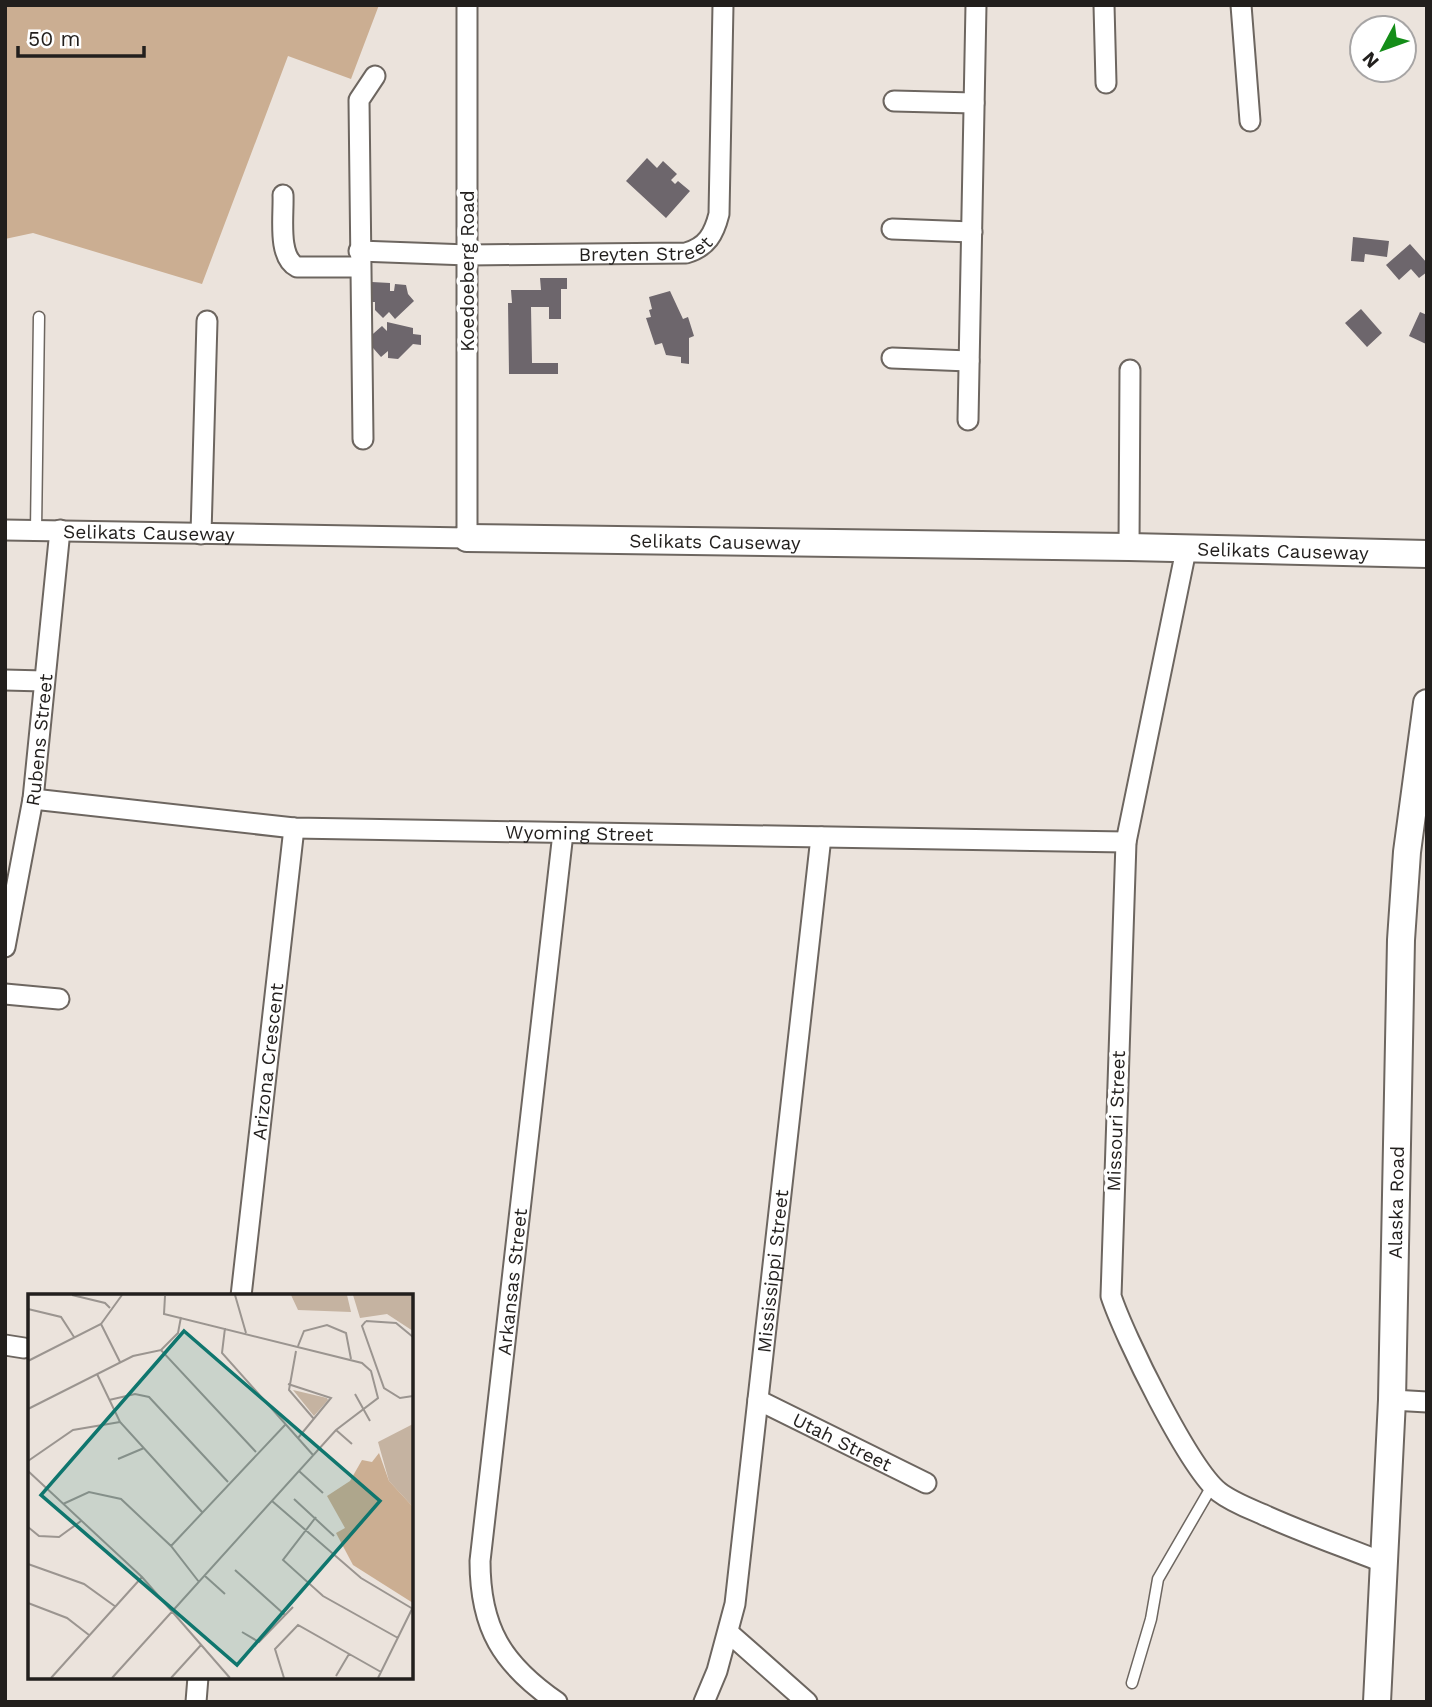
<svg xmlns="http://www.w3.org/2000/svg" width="1432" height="1707" viewBox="0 0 1432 1707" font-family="'Work Sans',sans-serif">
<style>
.forest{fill:#cbae92}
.building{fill:#6d666c}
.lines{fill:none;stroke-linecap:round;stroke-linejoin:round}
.lane-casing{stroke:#6d6660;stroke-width:13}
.street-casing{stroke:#6d6660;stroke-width:23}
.secondary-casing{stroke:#6d6660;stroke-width:30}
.lane{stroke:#fff;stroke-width:10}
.street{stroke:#fff;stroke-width:19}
.secondary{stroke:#fff;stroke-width:26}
.labels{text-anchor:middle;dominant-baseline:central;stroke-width:7;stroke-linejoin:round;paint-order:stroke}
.street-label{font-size:19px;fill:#221f1d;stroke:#fff}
.inset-road{fill:none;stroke:#9b9590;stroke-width:2}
.view{fill:#0f766e;fill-opacity:0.15;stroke:#0f766e;stroke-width:3.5}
.inset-edge{fill:none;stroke:#221f1d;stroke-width:3.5}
</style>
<rect width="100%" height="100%" fill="#ebe3dc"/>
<path class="forest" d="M5 5H379L351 79 288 56 202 284 33 233 5 239Z"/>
<path class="building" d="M647 158 657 168 663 161 677 174 671 180 675 184 678 181 690 191 666 218 626 181Z
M1353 237 1389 241 1387 257 1365 254 1364 262 1351 261Z
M1410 244 1427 263V272L1419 278 1411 269 1399 280 1386 265Z
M540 278H567V289H561V319H549V307H531L532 363H558V374H509L508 303H512L511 290H541Z
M372 282 390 283V291H394L395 284 406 285 408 294 414 301 395 319 389 312 383 318 375 310V302H370Z
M670 291 683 319 688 317 694 336 689 338V364L681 363V357L666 355 662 343 655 345 646 318 651 317 649 310 652 309 649 297Z
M1361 309 1382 333 1367 347 1345 323Z
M1420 312 1427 315 1426 344 1409 336Z
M387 322 413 328V334L421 335V345L413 344 398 359 388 358V351L381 357 366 340 382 326 387 331Z"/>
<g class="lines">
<g class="lane-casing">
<path id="lane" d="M36 530 39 317
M1132 1683 1151 1619 1158 1579 1212 1486"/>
</g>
<g class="street-casing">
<g id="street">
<path d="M1104 5 1106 83"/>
<path d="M1241 5 1250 121"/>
<path d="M894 101 974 103"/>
<path d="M283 195C284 215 277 257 297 267H359"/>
<path d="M892 229 972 232"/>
<path id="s1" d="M359 251 468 255 686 253C707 247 714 234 719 214L723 5"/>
<path d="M892 358 969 361"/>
<path d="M968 420 976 5"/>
<path d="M363 439 359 100 375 76"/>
<path id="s2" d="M5 530 467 538V5"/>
<path d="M201 534 207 321"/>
<path d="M1129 547 1130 370"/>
<path d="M1186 550 1126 842 1111 1296C1124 1336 1189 1468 1219 1492 1232 1502 1248 1508 1262 1514 1301 1532 1342 1546 1382 1562"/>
<path d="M5 680 44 681"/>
<path id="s3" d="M33 799 294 828 1126 842"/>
<path id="s4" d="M5 947 33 799 60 530"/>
<path d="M5 994 59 999"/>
<path id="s5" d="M241 1296 294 828"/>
<path d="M5 1345 24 1348"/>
<path id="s6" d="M758 1400 926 1483"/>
<path d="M1392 1400 1427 1402"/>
<path d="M729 1633 807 1702"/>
<path d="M196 1702 198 1677"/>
<path id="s7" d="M557 1702C502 1664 480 1628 480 1561L563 833"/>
<path id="s8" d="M704 1702 717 1671 735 1604 821 837"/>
</g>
</g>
<g class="secondary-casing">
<g id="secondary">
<path id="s9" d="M467 538 1129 547 1427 554"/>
<path id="s10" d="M1377 1702 1392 1400 1401 940 1407 852 1427 703"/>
</g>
</g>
<use href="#lane" class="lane"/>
<use href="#street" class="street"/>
<use href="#secondary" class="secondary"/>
</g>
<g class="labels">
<g class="street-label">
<text stroke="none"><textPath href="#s1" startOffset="287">Breyten Street</textPath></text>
<text transform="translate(467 271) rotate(-90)">Koedoeberg Road</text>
<text stroke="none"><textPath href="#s2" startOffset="144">Selikats Causeway</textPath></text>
<text stroke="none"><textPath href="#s9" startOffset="248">Selikats Causeway</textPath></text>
<text stroke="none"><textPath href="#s9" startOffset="816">Selikats Causeway</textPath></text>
<text stroke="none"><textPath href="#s4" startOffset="210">Rubens Street</textPath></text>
<text stroke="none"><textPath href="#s3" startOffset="548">Wyoming Street</textPath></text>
<text stroke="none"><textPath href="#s5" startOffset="236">Arizona Crescent</textPath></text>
<text transform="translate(1116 1121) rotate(-88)">Missouri Street</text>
<text stroke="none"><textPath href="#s10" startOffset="500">Alaska Road</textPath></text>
<text stroke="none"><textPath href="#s8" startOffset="438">Mississippi Street</textPath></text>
<text stroke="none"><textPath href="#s7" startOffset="450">Arkansas Street</textPath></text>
<text stroke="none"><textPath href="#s6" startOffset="94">Utah Street</textPath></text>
</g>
</g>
<g transform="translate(28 1294)">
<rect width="385" height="385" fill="#ebe3dc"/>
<path d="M263 1H319L323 18 270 16ZM325 1H385V37L359 20 332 24ZM265 96 299 104 300 106 286 122ZM385 130V213L361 187 350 148Z" fill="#c5b3a1"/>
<path d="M351 159 361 187 385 213V309L325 271 308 239 317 234 299 202 322 187 334 166 344 168Z" fill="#cbae92"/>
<path class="inset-road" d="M44 1 77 9 82 14M207 1 218 39M0 15 33 23 46 43M338 27 334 32 356 94 372 104 385 102M338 27 368 29 385 43M73 30 92 68M197 34 194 59 285 161M270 52 276 37 299 31 318 39 323 65M133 56 150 39 153 23M268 57 261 96 286 125M0 67 73 30 94 1M69 80 92 128 174 218M260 90 303 104 270 144M327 100 342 127M81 106 107 100 121 103 200 188M0 115 105 62 133 56 228 158M308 136 324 150M90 165 116 154M0 167 45 136 92 128M0 177 114 283 202 384M271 177 295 199M266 205 306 242M244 207 333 284 385 315M35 210 61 198 93 205 143 252 171 288M288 223 255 266 295 302 370 344M0 233 11 242 31 243 53 227M143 252 257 131M0 270 56 290 88 313M207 276 257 321M177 282 197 300M0 309 39 324 61 341M214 338 231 348 265 313M308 382 321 360M23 384 114 283M84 384 308 136 350 104 343 77 334 69 136 20 137 2M143 384 173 351M256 384 247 355 270 331 353 378M350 384 384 315"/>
<path class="view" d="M156 37 352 207 209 371 13 201Z"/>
<rect width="385" height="385" class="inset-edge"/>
</g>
<rect width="1432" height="1707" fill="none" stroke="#221f1d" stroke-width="14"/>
<g transform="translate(1383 49) rotate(229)"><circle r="33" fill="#ffffff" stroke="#a7a5a5" stroke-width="2"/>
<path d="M0-5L12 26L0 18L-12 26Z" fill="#148d18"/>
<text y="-10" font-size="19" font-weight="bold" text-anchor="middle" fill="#221f1d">N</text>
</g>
<path d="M18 46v10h126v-10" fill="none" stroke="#221f1d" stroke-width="3.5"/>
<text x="28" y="46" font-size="21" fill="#221f1d" stroke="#ffffff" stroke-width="5" paint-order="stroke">50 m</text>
</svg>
